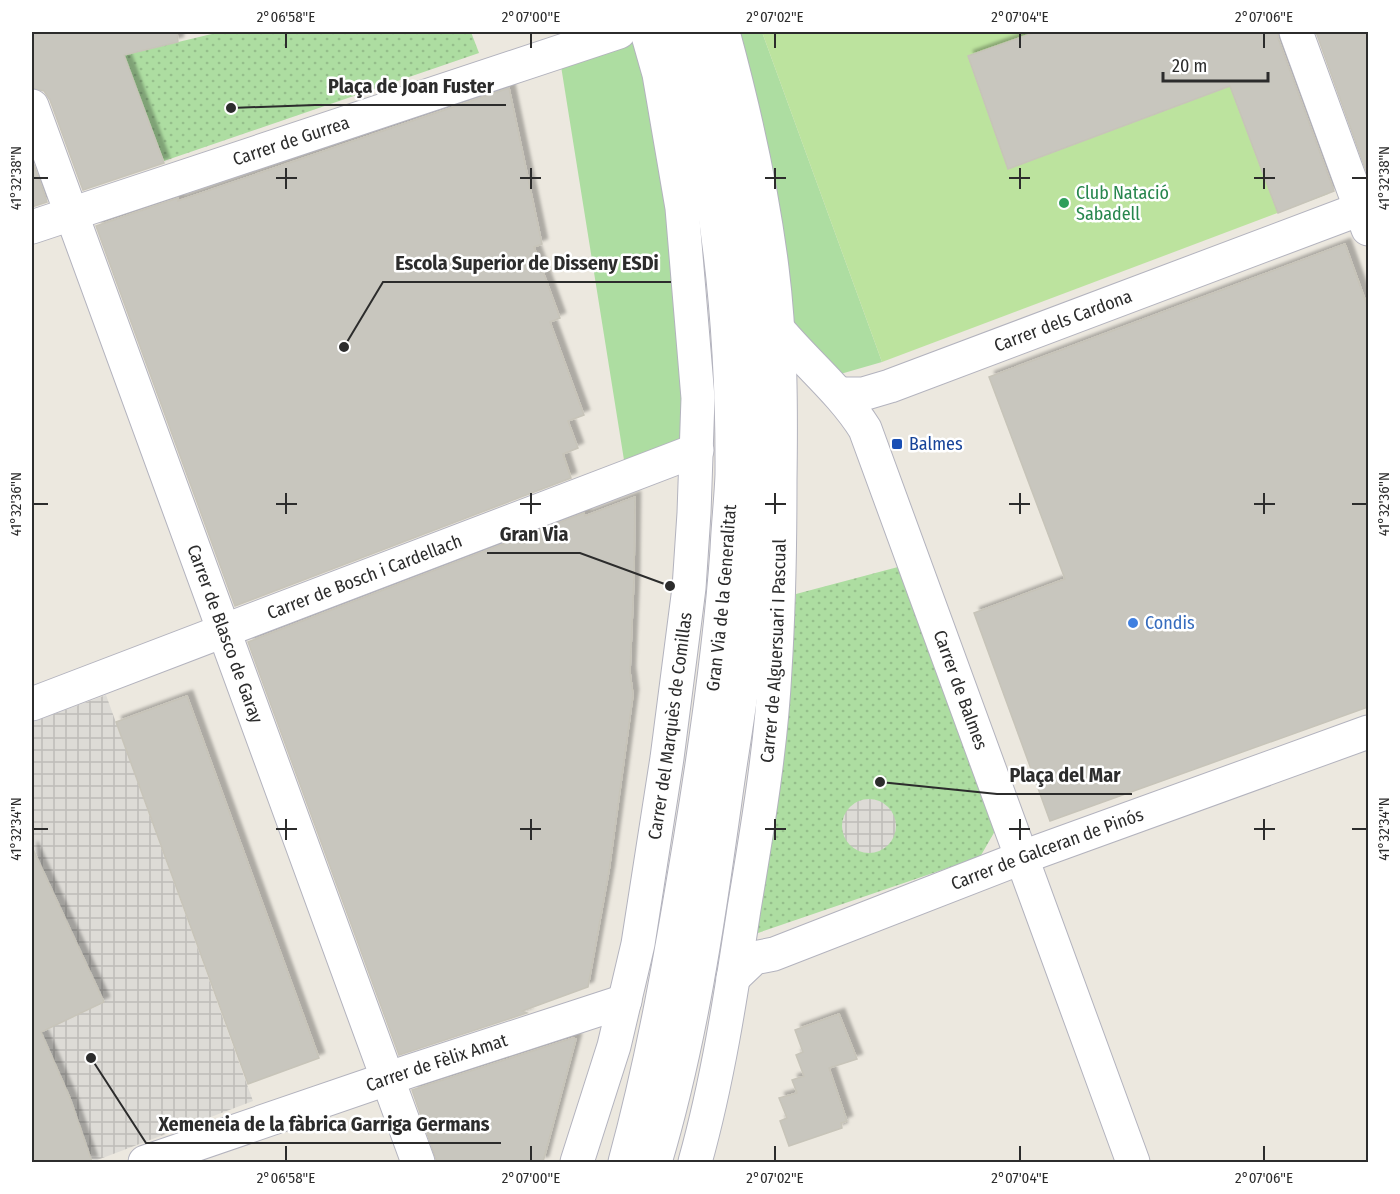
<svg xmlns="http://www.w3.org/2000/svg" width="1400" height="1194" viewBox="0 0 1400 1194" font-family="'Fira Sans Condensed',sans-serif">
<style>
.grass{fill:#addda1}
.park{fill:url(#park-dots)}
.pitch{fill:#bce39e}
.plaza{fill:url(#plaza-grid)}
.building{fill:#c8c6be;stroke:#c7c4b9;stroke-width:1.5;filter:url(#shadow)}
.lines{fill:none;stroke-linecap:round;stroke-linejoin:round}
.street-casing{stroke:#b3b3be;stroke-width:35}
.secondary-casing{stroke:#b3b3be;stroke-width:35}
.street{stroke:#fff;stroke-width:33}
.secondary{stroke:#fff;stroke-width:33}
.ticks{fill:none;stroke:#2c2c2c;stroke-width:2}
.leisure-dot{fill:#2e9e5b;stroke:#fff;stroke-width:2}
.transit-dot{fill:#1a4fb4;stroke:#fff;stroke-width:2}
.shop-dot{fill:#3f7fe0;stroke:#fff;stroke-width:2}
.labels{text-anchor:middle;dominant-baseline:central;stroke-width:5;stroke-linejoin:round;paint-order:stroke}
.street-label{font-size:18px;fill:#2c2c2c;stroke:#fff}
.leisure-label{font-size:18px;fill:#27864d;stroke:#fff;text-anchor:start}
.transit-label{font-size:18px;fill:#164399;stroke:#fff;text-anchor:start}
.shop-label{font-size:18px;fill:#366cbe;stroke:#fff;text-anchor:start}
.leader{fill:none;stroke:#2c2c2c;stroke-width:2}
.callout-dot{fill:#2c2c2c;stroke:#fff;stroke-width:2}
.callout-label{font-size:20px;text-anchor:middle;font-weight:bold;fill:#2c2c2c;stroke:#fff;stroke-width:5;stroke-linejoin:round;paint-order:stroke}
.neatline{fill:none;stroke:#2c2c2c;stroke-width:2}
.ticks-label{font-size:15px;text-anchor:middle;fill:#2c2c2c}
</style>
<defs>
<pattern id="park-dots" width="8" height="8" patternUnits="userSpaceOnUse" patternTransform="scale(1.5)"><rect width="8" height="8" fill="#addda1"/><path d="M2 2h.1M6 6h.1" fill="none" stroke="#95be8b" stroke-width="1.8" stroke-linecap="round"/></pattern>
<pattern id="plaza-grid" width="8" height="8" patternUnits="userSpaceOnUse" patternTransform="scale(1.5)"><rect width="8" height="8" fill="#dddbd6"/><path d="M0 4h8M4 0v8" fill="none" stroke="#bebcb8"/></pattern>
<filter id="shadow"><feDropShadow dx="5.5" dy="-5.5" stdDeviation="1.5" flood-color="#0004"/></filter>
</defs>
<rect width="100%" height="100%" fill="#ece8df"/>
<path class="grass" d="M725 32H762L882 362 830 377 777 328Z
M634 42 667 169 686 441 624 460 561 66Z"/>
<path class="park" d="M220 32H471L479 53 164 161 124 55Z
M898 567 999 824 980 857 755 934 782 741 796 594Z"/>
<path class="pitch" d="M762 32H1268L1328 194 882 362Z"/>
<path class="plaza" d="M106 695 253 1101 92 1162 70 1098 41 1032 104 1002 32 847V722Z
M842 826a27 27 0 1 1 54 0a27 27 0 1 1-54 0Z"/>
<path class="building" d="M32 32H177L178 42 124 55 164 163 83 190 50 100 44 91 32 88Z
M1036 32H1278V38L1334 191 1278 213 1230 86 1008 169 968 56Z
M1316 32H1368V176Z
M509 88 542 244 534 247 560 318 550 322 584 415 568 421 578 448 563 454 571 478 235 606 96 226 178 198V201Z
M32 159 47 202 32 207Z
M1345 244 1368 308V707L1050 821 974 613 1065 579 989 377Z
M635 497 634 578 630 672 633 695 609 871 588 987 522 1011 527 1013 399 1055 248 642 584 513 585 516Z
M187 696 319 1058 248 1084 116 722Z
M32 847 104 1002 41 1032 70 1098 92 1162H32Z
M839 1014 857 1059 829 1068 847 1121 841 1123 842 1128 789 1146 780 1121 787 1118 779 1098 797 1093 792 1080 804 1076 796 1055 803 1052 795 1030Z
M573 1038 576 1039 543 1162H437L412 1090Z"/>
<g class="lines">
<g class="street-casing">
<g id="street">
<path d="M1296 32 1368 229"/>
<path id="s1" d="M32 106 418 1162"/>
<path id="s2" d="M32 227 619 32"/>
<path id="s3" d="M777 328C806 363 842 392 865 429L1133 1162"/>
<path id="s4" d="M839 394H863L890 386 1368 206"/>
<path id="s5" d="M32 704 697 450"/>
<path id="s6" d="M733 978 754 958 774 954 1023 857 1368 732"/>
<path id="s7" d="M145 1162 410 1071 625 1001"/>
<path id="s8" d="M577 1162 614 1046 638 944 667 758 689 588 694 513 698 398 682 208 659 74 647 32"/>
<path id="s9" d="M695 1162C718 1080 731 994 744 909 757 830 771 750 775 670 779 606 780 543 780 480 781 409 781 338 772 268 762 188 744 109 723 32"/>
</g>
</g>
<g class="secondary-casing">
<g id="secondary">
<path id="s10" d="M625 1162C654 1056 672 950 690 841 706 744 720 648 727 550 728 525 731 500 732 475 733 326 718 174 674 32"/>
<path d="M655 1162C690 1045 708 923 725 801 732 748 742 695 748 642 762 503 763 360 745 222 743 203 738 184 734 166 724 120 714 76 702 32"/>
</g>
</g>
<use href="#street" class="street"/>
<use href="#secondary" class="secondary"/>
</g>
<path class="ticks" d="M286 33V48M531 33V48M775 33V48M1020 33V48M1264 33V48M286 168V189M531 168V189M775 168V189M1020 168V189M1264 168V189M33 178H48M276 178H297M520 178H541M765 178H786M1009 178H1030M1254 178H1275M1352 178H1367M286 493V514M531 493V514M775 493V514M1020 493V514M1264 493V514M33 504H48M276 504H297M520 504H541M765 504H786M1009 504H1030M1254 504H1275M1352 504H1367M286 819V840M531 819V840M775 819V840M1020 819V840M1264 819V840M33 829H48M276 829H297M520 829H541M765 829H786M1009 829H1030M1254 829H1275M1352 829H1367M286 1146V1161M531 1146V1161M775 1146V1161M1020 1146V1161M1264 1146V1161"/>
<circle class="leisure-dot" cx="1064" cy="203" r="6"/>
<rect class="transit-dot" x="891" y="438" width="12" height="12" rx="3"/>
<circle class="shop-dot" cx="1133" cy="623" r="6"/>
<g class="labels">
<g class="street-label">
<text stroke="none"><textPath href="#s2" startOffset="273">Carrer de Gurrea</textPath></text>
<text stroke="none"><textPath href="#s4" startOffset="237">Carrer dels Cardona</textPath></text>
<text stroke="none"><textPath href="#s5" startOffset="356">Carrer de Bosch i Cardellach</textPath></text>
<text stroke="none"><textPath href="#s10" startOffset="573">Gran Via de la Generalitat</textPath></text>
<text stroke="none"><textPath href="#s1" startOffset="562">Carrer de Blasco de Garay</textPath></text>
<text stroke="none"><textPath href="#s9" startOffset="518">Carrer de Alguersuari I Pascual</textPath></text>
<text stroke="none"><textPath href="#s3" startOffset="412">Carrer de Balmes</textPath></text>
<text stroke="none"><textPath href="#s8" startOffset="447">Carrer del Marquès de Comillas</textPath></text>
<text stroke="none"><textPath href="#s6" startOffset="342">Carrer de Galceran de Pinós</textPath></text>
<text stroke="none"><textPath href="#s7" startOffset="308">Carrer de Fèlix Amat</textPath></text>
</g>
<g class="leisure-label">
<text x="1076" y="193">Club Natació<tspan x="1076" dy="21">Sabadell</tspan></text>
</g>
<g class="transit-label">
<text x="909" y="444">Balmes</text>
</g>
<g class="shop-label">
<text x="1145" y="623">Condis</text>
</g>
</g>
<path class="leader" d="M231 108L315 105H506M344 347L383 282H671M670 586L580 553H487M880 782L997 794H1132M91 1058L146 1143H501"/>
<g class="callout-dot">
<circle cx="231" cy="108" r="6"/>
<circle cx="344" cy="347" r="6"/>
<circle cx="670" cy="586" r="6"/>
<circle cx="880" cy="782" r="6"/>
<circle cx="91" cy="1058" r="6"/>
</g>
<g class="callout-label">
<text x="411" y="93">Plaça de Joan Fuster</text>
<text x="527" y="270">Escola Superior de Disseny ESDi</text>
<text x="534" y="541">Gran Via</text>
<text x="1065" y="782">Plaça del Mar</text>
<text x="324" y="1131">Xemeneia de la fàbrica Garriga Germans</text>
</g>
<rect width="1400" height="1194" fill="none" stroke="#ffffff" stroke-width="66"/>
<path d="M1163 72v9h105v-9" fill="none" stroke="#2c2c2c" stroke-width="3"/>
<text x="1172" y="72" font-size="18" fill="#2c2c2c" stroke="#ffffff" stroke-width="4.5" paint-order="stroke">20 m</text>
<rect x="33" y="33" width="1334" height="1128" class="neatline"/>
<g class="ticks-label">
<text x="286" y="22">2°06'58"E</text>
<text x="531" y="22">2°07'00"E</text>
<text x="775" y="22">2°07'02"E</text>
<text x="1020" y="22">2°07'04"E</text>
<text x="1264" y="22">2°07'06"E</text>
<text transform="translate(16 178) rotate(-90)" y="5">41°32'38"N</text>
<text transform="translate(1384 178) rotate(-90)" y="5">41°32'38"N</text>
<text transform="translate(16 504) rotate(-90)" y="5">41°32'36"N</text>
<text transform="translate(1384 504) rotate(-90)" y="5">41°32'36"N</text>
<text transform="translate(16 829) rotate(-90)" y="5">41°32'34"N</text>
<text transform="translate(1384 829) rotate(-90)" y="5">41°32'34"N</text>
<text x="286" y="1183">2°06'58"E</text>
<text x="531" y="1183">2°07'00"E</text>
<text x="775" y="1183">2°07'02"E</text>
<text x="1020" y="1183">2°07'04"E</text>
<text x="1264" y="1183">2°07'06"E</text>
</g>
</svg>
